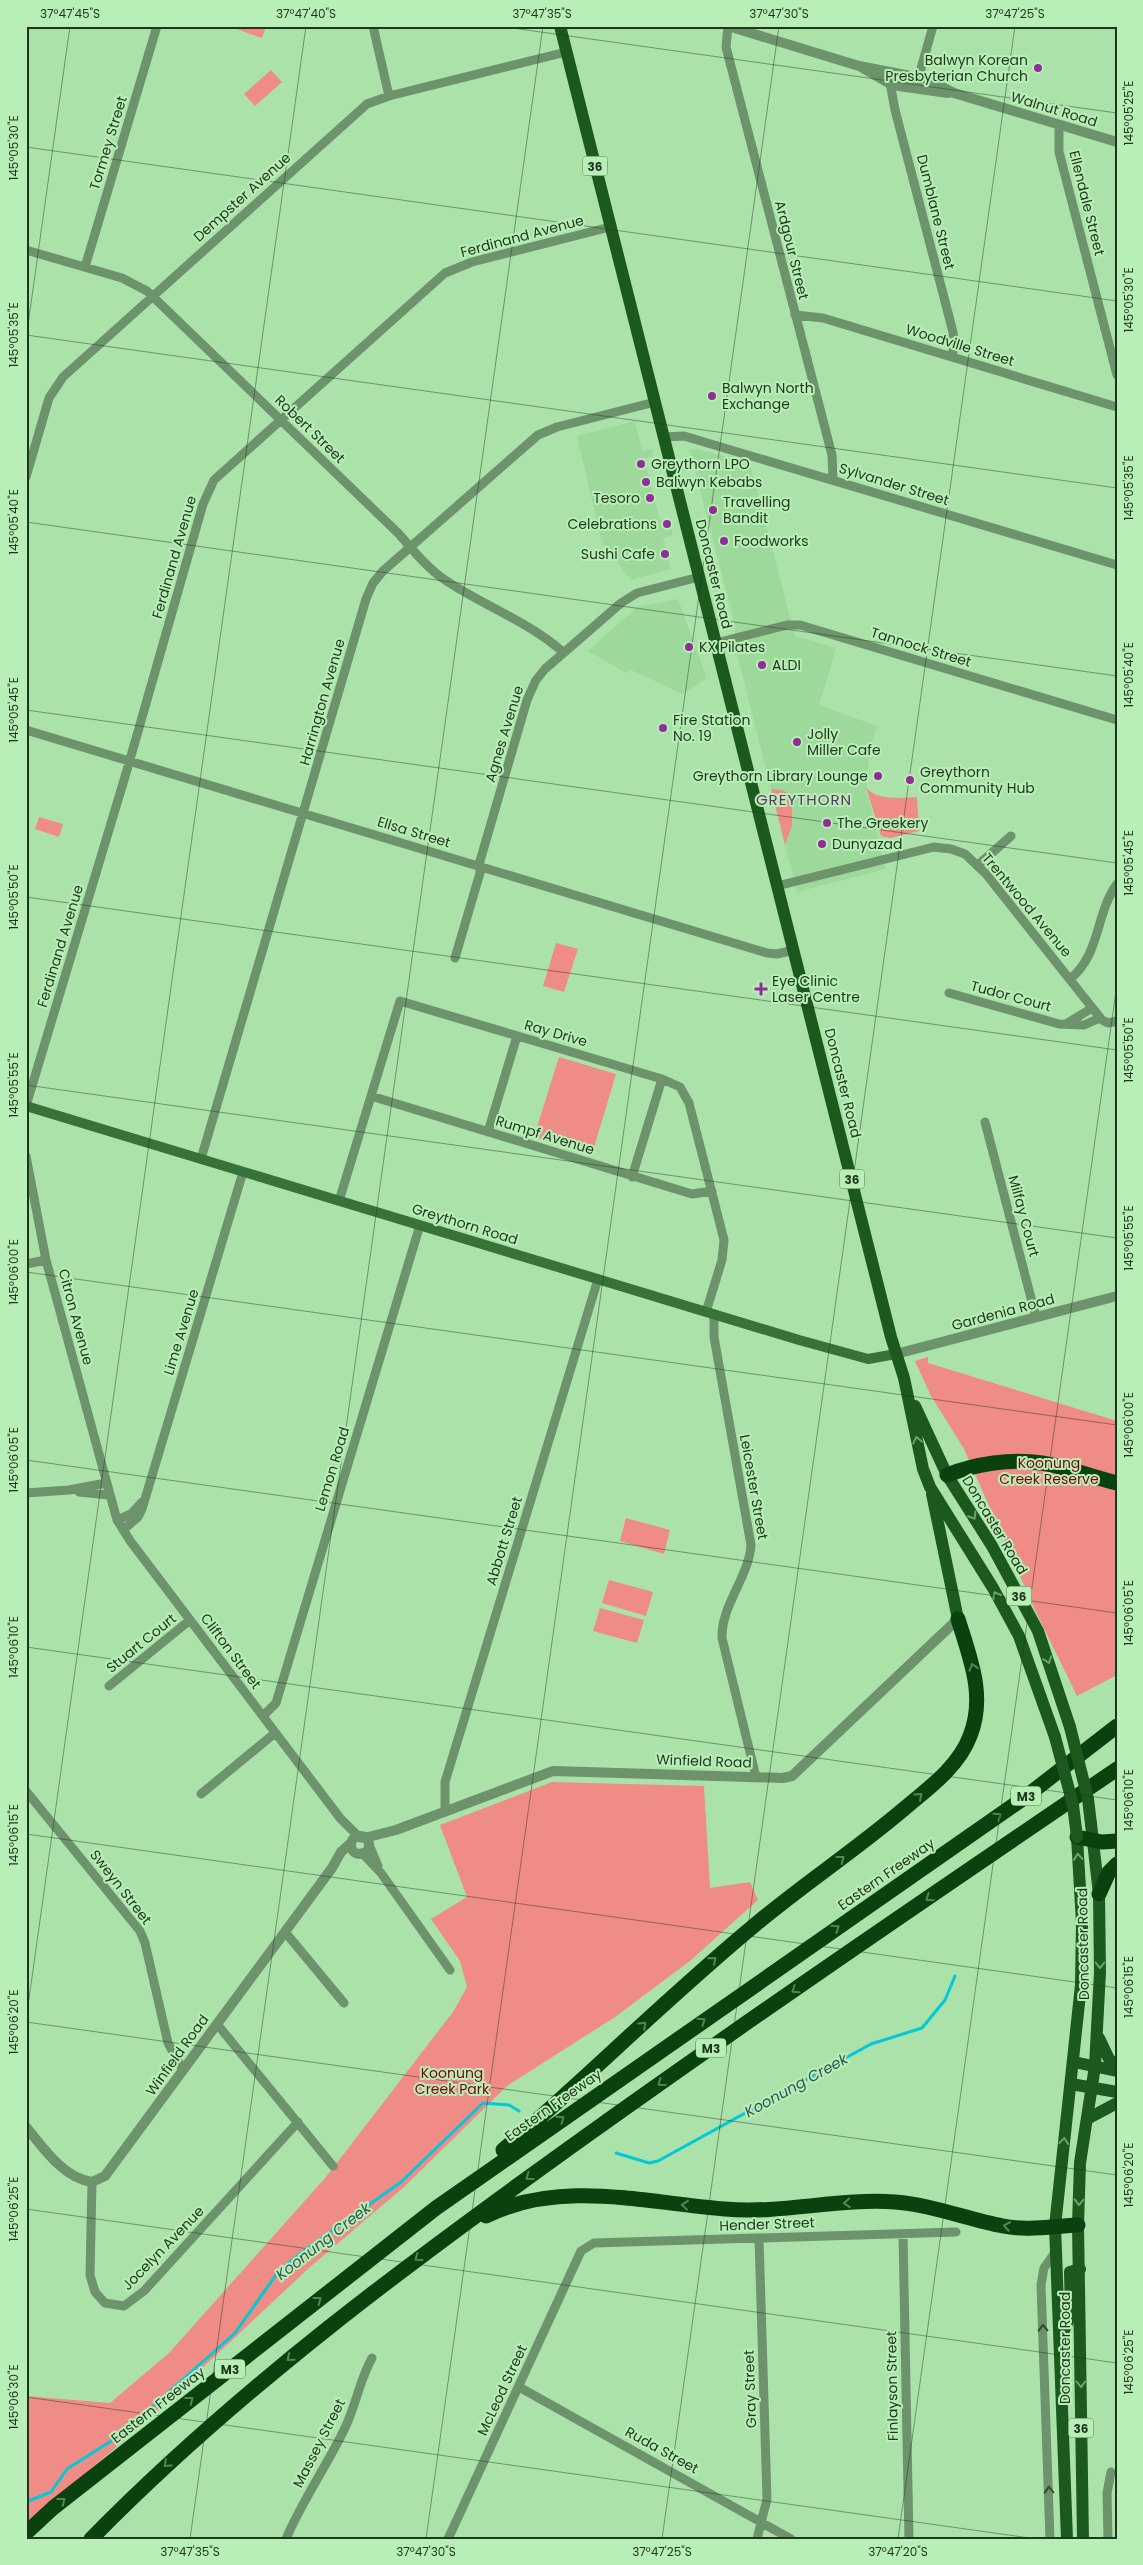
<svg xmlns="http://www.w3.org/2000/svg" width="1143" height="2565" viewBox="0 0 1143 2565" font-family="Poppins,sans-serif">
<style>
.built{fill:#9cd99b}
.green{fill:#f08c86}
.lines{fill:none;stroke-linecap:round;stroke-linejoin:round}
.stream{stroke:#02c8d7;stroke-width:3}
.minor{stroke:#6c936b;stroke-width:9}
.tertiary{stroke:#6c936b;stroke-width:10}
.secondary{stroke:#377338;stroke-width:10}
.primary{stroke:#1b591f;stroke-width:12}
.motorway{stroke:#0a420f;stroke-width:15}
.primary-bridge{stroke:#1b591f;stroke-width:12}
.oneway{stroke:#6aa46a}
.oneway2{stroke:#508752}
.oneway3{stroke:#324c32}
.ticks{fill:none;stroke:#1f351f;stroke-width:1;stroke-opacity:0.45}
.poi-dot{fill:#8e2e97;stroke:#b8efb6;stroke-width:2}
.labels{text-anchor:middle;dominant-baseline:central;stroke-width:4;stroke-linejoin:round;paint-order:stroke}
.shield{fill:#b8efb6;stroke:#4d6d4c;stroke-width:1}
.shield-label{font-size:12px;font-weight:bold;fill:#1f351f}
.poi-label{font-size:14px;fill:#1f351f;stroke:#b8efb6;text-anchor:start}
.street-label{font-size:14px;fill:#1f351f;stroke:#b8efb6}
.park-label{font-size:14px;fill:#7f0012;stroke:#b8efb6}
.neighbourhood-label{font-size:15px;letter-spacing:1px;fill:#613265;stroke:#b8efb6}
.water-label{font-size:15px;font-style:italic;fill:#325356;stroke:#b8efb6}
.neatline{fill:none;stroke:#1f351f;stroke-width:2}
.ticks-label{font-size:12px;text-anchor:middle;fill:#1f351f}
</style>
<rect width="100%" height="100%" fill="#abe2aa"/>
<path class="built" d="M635 421 642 451 652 449 653 456 644 459 660 520 668 518 673 535 661 539 664 540 671 569 631 580 602 543 577 436Z
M698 449 737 460 736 464 751 468 795 636 836 648 819 705 877 726 870 751 866 789 886 869 797 892 736 650 735 626 690 450Z
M678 599 707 678 683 694 629 669 626 673 588 651 637 607Z"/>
<path class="green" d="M228 26H266L262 38Z
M271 70 282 82 255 106 244 94Z
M866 787C875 801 903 798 917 797L919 831 890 838 881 836Z
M771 789 782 790 792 795V826L785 845Z
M39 817 63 824 59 837 35 829Z
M556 943 578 949 564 992 543 986Z
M559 1057 616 1074 592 1154 534 1137Z
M928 1357V1363L1117 1421V1675L1077 1696 1036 1612 964 1449 930 1394 915 1361Z
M626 1518 670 1530 664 1554 620 1541Z
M609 1580 653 1592 646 1616 602 1603Z
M600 1608 644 1620 637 1643 593 1631Z
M552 1782 704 1786 710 1888 750 1882 758 1900 690 1961 615 2017 507 2086 404 2187 310 2267 134 2432 26 2524V2396L110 2403 169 2353 326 2177 453 2012 467 1987 460 1961 431 1919 467 1897 440 1825Z"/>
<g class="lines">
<path class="stream" d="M616 2153 649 2163 658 2161 871 2044 922 2028 945 2000 955 1976
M26 2502 51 2492 67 2469 122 2434 235 2333 278 2272 301 2253 401 2182 483 2103 509 2105 519 2111"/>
<path class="minor" d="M373 26 389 96
M728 26 726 47 832 455 833 480
M893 78 891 88 895 110 953 332 954 346 952 357
M917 83 933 26
M1059 125V152L1117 375
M26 250 122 278 147 291 399 534C413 550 427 568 445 580 484 606 528 621 563 652
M85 267 157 26
M795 315 823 318 1117 407
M663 437 684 436 1117 565
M26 477 49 398 63 377 367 104 389 96 566 52
M716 643 787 625H800L1117 720
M26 730 767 953 777 954 794 950
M978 865 1011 836
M777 886 934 847 951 849 965 854 986 874 1102 1020 1108 1023 1117 1021
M455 958 480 873V861L527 700 536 680 545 669 621 603 637 593 699 577
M1070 979C1101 954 1095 914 1117 884
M949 993 1059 1024 1084 1025 1100 1018
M1066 1024 1092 1008
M371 1096 692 1194 712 1191
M26 1106 127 770 203 504 214 480 445 273 472 262 610 227
M985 1122 1036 1317
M488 1132 517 1036
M26 1156 46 1260 117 1520 131 1542 340 1818 360 1838
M201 1159 366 599 373 583 383 571 538 435 557 427 655 402
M632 1177 662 1079
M339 1201 400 1001 662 1079 680 1087 689 1103 724 1240 722 1260 706 1312
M26 1264 46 1260
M714 1314V1337L751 1545C749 1577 721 1605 722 1638L756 1777
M79 1492 109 1495
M26 1493 69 1490 106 1483
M117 1520 131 1514 142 1502
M123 1530 138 1517 142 1509 243 1172
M109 1686 190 1620
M263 1716 276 1703 420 1225
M26 1791 140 1931 145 1943 168 2043 183 2070
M201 1794 275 1733
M445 1812V1782L598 1279
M370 1847 378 1866
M362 1853 381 1873 450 1970
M285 1932 344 2003
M217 2024 333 2166
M92 2182 90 2275 95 2292 105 2303 124 2306 144 2291 298 2122
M903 2234 909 2539
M519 2387 791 2539
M286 2539C302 2501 326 2467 344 2430 356 2406 359 2381 372 2358
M448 2539 581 2251 594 2243 956 2232
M757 2539 767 2499 759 2238
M1050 2539 1041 2285 1044 2268 1056 2251
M1108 2539 1107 2493 1111 2472"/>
<path class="tertiary" d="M728 26 859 66 926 79 954 93 1117 142
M861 67 892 85 948 93
M896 1354 1117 1296
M351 1845a9 9 0 1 1 18 0a9 9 0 1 1-18 0Z
M364 1838 396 1830 553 1771 783 1778 792 1776 958 1619
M26 2127C43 2147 63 2178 92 2182L105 2176 332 1868 341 1852 351 1843"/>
<path class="secondary" d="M26 1106 799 1340 868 1359 896 1354"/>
<path class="primary" d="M560 26 891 1337 904 1378 923 1469 930 1487 993 1588 1019 1636 1055 1737
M915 1406 947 1475 992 1546 1038 1631 1070 1727
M932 1494 958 1619
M1099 2038 1109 2059 1117 2066
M1074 2062 1117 2071
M1071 2084 1117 2092
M1087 2119 1117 2103
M1062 2335 1071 2314 1070 2272 1080 2269
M1067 2539 1055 2226 1081 1985 1082 1923 1077 1837
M1083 2539 1078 2225 1080 2163 1095 2066 1100 1972 1099 1894 1091 1824"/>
<path class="motorway" d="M947 1475C975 1464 1012 1458 1042 1463 1067 1467 1092 1477 1117 1483
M1077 1837 1102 1842 1117 1841
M1099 1894 1109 1872 1117 1864
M503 2150C589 2076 669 1996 756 1924 805 1883 857 1849 905 1808 929 1788 959 1766 970 1736 986 1696 970 1658 958 1619
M486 2216C561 2179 646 2203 725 2209 782 2214 839 2198 895 2202 933 2205 966 2219 1003 2226 1026 2231 1054 2226 1078 2225
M26 2533 53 2508 436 2208 1024 1798 1117 1726
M91 2539C240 2387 413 2260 586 2136 761 2011 939 1890 1117 1769"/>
<path class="primary-bridge" d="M1070 1727 1088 1799 1091 1824
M1055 1737 1073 1805 1077 1837"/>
</g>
<defs><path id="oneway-chevron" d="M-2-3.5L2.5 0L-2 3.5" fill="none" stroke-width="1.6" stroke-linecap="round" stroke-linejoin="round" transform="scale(1.25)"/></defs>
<g class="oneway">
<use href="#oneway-chevron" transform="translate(917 1440) rotate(-102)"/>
<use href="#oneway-chevron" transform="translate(973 1516) rotate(58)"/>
<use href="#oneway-chevron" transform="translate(996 1595) rotate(-118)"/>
<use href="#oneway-chevron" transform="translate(1048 1660) rotate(70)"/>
<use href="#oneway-chevron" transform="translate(1078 1857) rotate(-95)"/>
<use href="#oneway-chevron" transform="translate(1100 1965) rotate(90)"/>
<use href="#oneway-chevron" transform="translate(1064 2141) rotate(-83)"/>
<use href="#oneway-chevron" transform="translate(1079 2202) rotate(92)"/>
<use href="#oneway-chevron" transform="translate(1081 2384) rotate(89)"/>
</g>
<g class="oneway2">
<use href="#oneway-chevron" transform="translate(973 1667) rotate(-107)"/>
<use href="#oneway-chevron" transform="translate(919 1796) rotate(-42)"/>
<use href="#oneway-chevron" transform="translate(998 1816) rotate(-35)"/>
<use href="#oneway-chevron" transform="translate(841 1859) rotate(-37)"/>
<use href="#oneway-chevron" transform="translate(929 1898) rotate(146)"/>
<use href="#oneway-chevron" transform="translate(836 1928) rotate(-35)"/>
<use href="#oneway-chevron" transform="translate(713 1960) rotate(-41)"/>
<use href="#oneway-chevron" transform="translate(795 1990) rotate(146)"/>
<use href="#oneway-chevron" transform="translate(702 2021) rotate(-35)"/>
<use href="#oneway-chevron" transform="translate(643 2025) rotate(-44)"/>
<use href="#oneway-chevron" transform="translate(661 2083) rotate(144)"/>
<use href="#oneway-chevron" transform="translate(561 2119) rotate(-35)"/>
<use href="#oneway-chevron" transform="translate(529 2177) rotate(144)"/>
<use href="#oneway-chevron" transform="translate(847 2203) rotate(176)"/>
<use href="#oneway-chevron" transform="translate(685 2205) rotate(-174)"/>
<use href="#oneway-chevron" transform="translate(1007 2226) rotate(-170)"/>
<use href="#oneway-chevron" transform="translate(418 2258) rotate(144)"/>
<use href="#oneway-chevron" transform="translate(318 2300) rotate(-38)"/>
<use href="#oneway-chevron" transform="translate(290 2358) rotate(141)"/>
<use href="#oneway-chevron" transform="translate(190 2400) rotate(-38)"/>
<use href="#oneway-chevron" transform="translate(167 2464) rotate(138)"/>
<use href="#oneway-chevron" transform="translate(62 2501) rotate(-38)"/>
</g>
<g class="oneway3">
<use href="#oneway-chevron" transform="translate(1043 2328) rotate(-92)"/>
<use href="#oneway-chevron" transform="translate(1049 2490) rotate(-92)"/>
</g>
<path class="ticks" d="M498 26 1117 113M26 147 1117 301M26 335 1117 488M26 339 70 26M26 522 1117 676M26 710 1117 863M26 897 1117 1050M26 1085 1117 1238M26 1272 1117 1425M26 1460 1117 1613M26 1647 1117 1800M26 1834 1117 1988M26 2020 306 26M26 2022 1117 2175M26 2209 1117 2363M26 2397 1037 2539M190 2539 543 26M426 2539 779 26M662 2539 1015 26M898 2539 1117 984"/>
<g class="poi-dot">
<circle cx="1038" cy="68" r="5"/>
<circle cx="712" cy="396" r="5"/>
<circle cx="641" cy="464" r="5"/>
<circle cx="646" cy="482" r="5"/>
<circle cx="650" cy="498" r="5"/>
<circle cx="713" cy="510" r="5"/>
<circle cx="667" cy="524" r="5"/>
<circle cx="724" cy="541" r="5"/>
<circle cx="665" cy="554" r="5"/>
<circle cx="689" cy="647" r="5"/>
<circle cx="762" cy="665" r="5"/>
<circle cx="663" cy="728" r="5"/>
<circle cx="797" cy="742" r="5"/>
<circle cx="878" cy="776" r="5"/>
<circle cx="910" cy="780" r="5"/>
<circle cx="827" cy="823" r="5"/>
<circle cx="822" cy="844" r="5"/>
<path d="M758.5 981.5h5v5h5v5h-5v5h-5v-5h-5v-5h5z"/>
</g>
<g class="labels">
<g class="shield">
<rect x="582.5" y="156.5" width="25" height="19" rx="4"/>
<rect x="839.5" y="1169.5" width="25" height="19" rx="4"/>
<rect x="1006.5" y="1586.5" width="25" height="19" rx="4"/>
<rect x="1011" y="1786.5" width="30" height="19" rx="4"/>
<rect x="696" y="2038.5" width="30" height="19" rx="4"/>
<rect x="215" y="2359.5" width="30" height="19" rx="4"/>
<rect x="1068.5" y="2418.5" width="25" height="19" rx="4"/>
</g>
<g class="shield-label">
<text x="595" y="166">36</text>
<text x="852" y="1179">36</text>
<text x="1019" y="1596">36</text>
<text x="1026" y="1796">M3</text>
<text x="711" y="2048">M3</text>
<text x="230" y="2369">M3</text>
<text x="1081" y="2428">36</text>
</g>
<g class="poi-label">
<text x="1028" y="60" text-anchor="end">Balwyn Korean<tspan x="1028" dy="16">Presbyterian Church</tspan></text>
<text x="722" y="388">Balwyn North<tspan x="722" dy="16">Exchange</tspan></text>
<text x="651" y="464">Greythorn LPO</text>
<text x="656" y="482">Balwyn Kebabs</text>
<text x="640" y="498" text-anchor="end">Tesoro</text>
<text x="723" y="502">Travelling<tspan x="723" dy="16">Bandit</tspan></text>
<text x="657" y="524" text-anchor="end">Celebrations</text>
<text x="734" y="541">Foodworks</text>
<text x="655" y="554" text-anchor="end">Sushi Cafe</text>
<text x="699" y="647">KX Pilates</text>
<text x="772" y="665">ALDI</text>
<text x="673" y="720">Fire Station<tspan x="673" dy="16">No. 19</tspan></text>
<text x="807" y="734">Jolly<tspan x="807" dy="16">Miller Cafe</tspan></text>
<text x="920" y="772">Greythorn<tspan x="920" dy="16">Community Hub</tspan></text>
<text x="868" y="776" text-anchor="end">Greythorn Library Lounge</text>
<text x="837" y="823">The Greekery</text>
<text x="832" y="844">Dunyazad</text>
<text x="772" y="981">Eye Clinic<tspan x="772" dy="16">Laser Centre</tspan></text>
</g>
<g class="street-label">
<text transform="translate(1054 109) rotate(17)">Walnut Road</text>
<text transform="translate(108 143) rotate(-73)">Tormey Street</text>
<text transform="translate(242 197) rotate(-42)">Dempster Avenue</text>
<text transform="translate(1087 203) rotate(76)">Ellendale Street</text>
<text transform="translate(936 212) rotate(76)">Dumblane Street</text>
<text transform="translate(522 236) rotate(-15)">Ferdinand Avenue</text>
<text transform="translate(792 250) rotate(76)">Ardgour Street</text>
<text transform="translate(960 345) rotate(17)">Woodville Street</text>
<text transform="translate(310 429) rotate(44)">Robert Street</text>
<text transform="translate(894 484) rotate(17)">Sylvander Street</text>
<text transform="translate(174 557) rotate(-74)">Ferdinand Avenue</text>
<text transform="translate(714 574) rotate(76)">Doncaster Road</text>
<text transform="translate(921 647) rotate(17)">Tannock Street</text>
<text transform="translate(322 702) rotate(-74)">Harrington Avenue</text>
<text transform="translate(504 734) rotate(-73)">Agnes Avenue</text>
<text transform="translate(414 832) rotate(17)">Ellsa Street</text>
<text transform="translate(1027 905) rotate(50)">Trentwood Avenue</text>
<text transform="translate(60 946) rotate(-73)">Ferdinand Avenue</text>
<text transform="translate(1011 996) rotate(15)">Tudor Court</text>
<text transform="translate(556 1033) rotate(16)">Ray Drive</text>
<text transform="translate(843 1083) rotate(76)">Doncaster Road</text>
<text transform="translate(545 1135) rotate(17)">Rumpf Avenue</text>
<text transform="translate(1024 1216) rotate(75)">Milfay Court</text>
<text transform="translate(465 1224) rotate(17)">Greythorn Road</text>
<text transform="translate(1003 1312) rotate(-15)">Gardenia Road</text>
<text transform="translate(76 1317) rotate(75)">Citron Avenue</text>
<text transform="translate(181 1332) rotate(-73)">Lime Avenue</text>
<text transform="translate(332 1469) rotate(-73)">Lemon Road</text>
<text transform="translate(754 1487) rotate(80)">Leicester Street</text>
<text transform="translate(995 1525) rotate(59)">Doncaster Road</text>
<text transform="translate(504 1541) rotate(-73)">Abbott Street</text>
<text transform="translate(141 1643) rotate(-39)">Stuart Court</text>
<text transform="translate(231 1651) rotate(53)">Clifton Street</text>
<text transform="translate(704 1761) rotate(2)">Winfield Road</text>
<text transform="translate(886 1874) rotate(-35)">Eastern Freeway</text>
<text transform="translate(121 1887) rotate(52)">Sweyn Street</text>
<text transform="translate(1083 1944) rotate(-91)">Doncaster Road</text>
<text transform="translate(177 2055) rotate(-54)">Winfield Road</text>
<text transform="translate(553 2105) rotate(-35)">Eastern Freeway</text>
<text transform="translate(767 2224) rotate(-2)">Hender Street</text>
<text transform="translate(163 2248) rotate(-46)">Jocelyn Avenue</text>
<text transform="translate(1065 2348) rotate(-90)">Doncaster Road</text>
<text transform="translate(892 2386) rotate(-91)">Finlayson Street</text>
<text transform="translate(750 2389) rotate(-92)">Gray Street</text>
<text transform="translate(502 2390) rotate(-65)">McLeod Street</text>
<text transform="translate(158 2405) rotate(-38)">Eastern Freeway</text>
<text transform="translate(319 2443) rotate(-63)">Massey Street</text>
<text transform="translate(662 2450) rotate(29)">Ruda Street</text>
</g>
<g class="park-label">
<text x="1049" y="1463">Koonung<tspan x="1049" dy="16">Creek Reserve</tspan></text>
<text x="452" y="2073">Koonung<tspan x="452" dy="16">Creek Park</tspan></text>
</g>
<g class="neighbourhood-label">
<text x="804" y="799">GREYTHORN</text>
</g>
<g class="water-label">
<text transform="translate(796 2085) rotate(-29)">Koonung Creek</text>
<text transform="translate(323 2241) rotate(-38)">Koonung Creek</text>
</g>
</g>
<rect width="1143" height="2565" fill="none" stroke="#b8efb6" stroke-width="55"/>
<rect x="28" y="28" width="1088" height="2510" class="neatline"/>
<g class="ticks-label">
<text x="70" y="18">37°47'45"S</text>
<text x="306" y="18">37°47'40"S</text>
<text x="542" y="18">37°47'35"S</text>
<text x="779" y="18">37°47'30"S</text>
<text x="1015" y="18">37°47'25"S</text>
<text transform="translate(1129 113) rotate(-90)" y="4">145°05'25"E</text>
<text transform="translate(14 148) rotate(-90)" y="4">145°05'30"E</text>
<text transform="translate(1129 300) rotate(-90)" y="4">145°05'30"E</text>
<text transform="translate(14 335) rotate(-90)" y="4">145°05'35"E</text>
<text transform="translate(1129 488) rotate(-90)" y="4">145°05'35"E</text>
<text transform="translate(14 522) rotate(-90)" y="4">145°05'40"E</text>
<text transform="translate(1129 675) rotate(-90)" y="4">145°05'40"E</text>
<text transform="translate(14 710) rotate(-90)" y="4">145°05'45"E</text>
<text transform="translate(1129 863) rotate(-90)" y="4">145°05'45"E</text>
<text transform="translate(14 897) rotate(-90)" y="4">145°05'50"E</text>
<text transform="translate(1129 1050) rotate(-90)" y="4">145°05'50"E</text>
<text transform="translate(14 1085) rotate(-90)" y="4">145°05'55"E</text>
<text transform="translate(1129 1238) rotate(-90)" y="4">145°05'55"E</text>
<text transform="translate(14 1272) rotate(-90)" y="4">145°06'00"E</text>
<text transform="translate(1129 1425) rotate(-90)" y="4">145°06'00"E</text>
<text transform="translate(14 1460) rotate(-90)" y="4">145°06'05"E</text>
<text transform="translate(1129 1613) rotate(-90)" y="4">145°06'05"E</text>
<text transform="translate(14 1647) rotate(-90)" y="4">145°06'10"E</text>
<text transform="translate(1129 1800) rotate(-90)" y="4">145°06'10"E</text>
<text transform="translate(14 1835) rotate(-90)" y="4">145°06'15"E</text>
<text transform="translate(1129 1987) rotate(-90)" y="4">145°06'15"E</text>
<text transform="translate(14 2022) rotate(-90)" y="4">145°06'20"E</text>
<text transform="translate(1129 2175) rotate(-90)" y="4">145°06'20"E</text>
<text transform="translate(14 2209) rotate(-90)" y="4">145°06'25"E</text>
<text transform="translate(1129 2362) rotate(-90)" y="4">145°06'25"E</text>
<text transform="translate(14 2397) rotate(-90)" y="4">145°06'30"E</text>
<text x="190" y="2556">37°47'35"S</text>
<text x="426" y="2556">37°47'30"S</text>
<text x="662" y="2556">37°47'25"S</text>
<text x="898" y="2556">37°47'20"S</text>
</g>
</svg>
